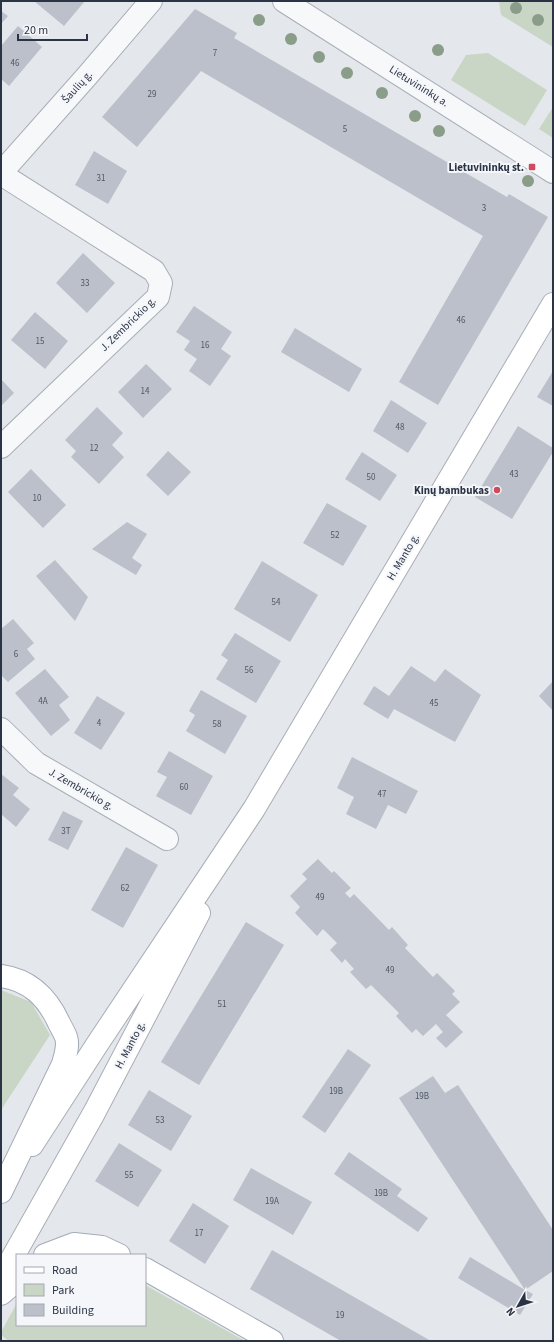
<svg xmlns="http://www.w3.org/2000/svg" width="554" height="1342" viewBox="0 0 554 1342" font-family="'Source Sans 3',sans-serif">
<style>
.green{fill:#c9d6c5}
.building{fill:#bbc0ca}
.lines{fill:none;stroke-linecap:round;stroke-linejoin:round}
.minor-casing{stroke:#a9aeb7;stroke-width:24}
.secondary-casing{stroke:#a9aeb7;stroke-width:24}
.primary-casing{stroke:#a3abb8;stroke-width:24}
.minor{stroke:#f7f8fa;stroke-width:22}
.secondary{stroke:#fff;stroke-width:22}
.primary{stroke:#fff;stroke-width:22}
.tree{fill:#899d89}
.poi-dot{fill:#d1495b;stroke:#f4f6f9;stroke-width:1.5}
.labels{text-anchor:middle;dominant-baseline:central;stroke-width:4;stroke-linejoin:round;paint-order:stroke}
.number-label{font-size:9px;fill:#4f5766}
.street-label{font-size:11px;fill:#2b3445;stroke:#f4f6f9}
.poi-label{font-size:11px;font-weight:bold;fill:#2b3445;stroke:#f4f6f9;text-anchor:end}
</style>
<rect width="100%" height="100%" fill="#e4e7ec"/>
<path class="green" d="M499 1H553V47L501 15Z
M488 53 547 90 525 126 451 80 466 55Z
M553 107V138L539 129Z
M1 990 31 1002 50 1035 1 1110Z
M145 1285 245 1341H9L1 1335V1332L17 1303V1325H145Z"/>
<path class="building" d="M34 1H85L64 26Z
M195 9 237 33 234 38 507 197 509 194 548 217 438 405 399 382 483 236 201 71 137 147 102 117Z
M1 11 8 16 1 24Z
M18 26 42 47 9 86 1 79V46Z
M94 151 127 171 108 204 75 185Z
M83 253 115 283 87 313 56 283Z
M194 306 232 332 221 349 231 356 210 386 189 371 197 359 184 350 190 341 176 332Z
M35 312 68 341 45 369 11 340Z
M295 328 362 369 349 392 281 352Z
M146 364 172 389 143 418 118 392Z
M553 371V406L537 397Z
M1 379 14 393 1 406Z
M391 400 427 423 408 453 373 431Z
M97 407 123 433 112 445 124 457 99 484 71 457 76 451 65 440Z
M518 426 553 448V452L512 519 475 497Z
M168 451 191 472 168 496 146 475Z
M362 452 397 475 380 501 345 479Z
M31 469 66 505 43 528 8 492Z
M327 503 367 526 343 566 303 543Z
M127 522 147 534 132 558 142 565 136 575 92 549Z
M55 560 88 597 75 621 36 576Z
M262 561 318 595 290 642 234 609Z
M13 619 34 643 27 649 35 659 8 682 1 675V629Z
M235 633 281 661 256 703 216 679 228 660 221 655Z
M411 666 435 682 445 669 481 695 455 742 394 709 388 719 363 704 374 686 389 696Z
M45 669 69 697 59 705 70 720 51 736 15 693Z
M553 681V711L539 696Z
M201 690 247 716 225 754 186 731 195 715 189 711Z
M97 696 125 713 101 750 74 733Z
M169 751 213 776 191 815 156 796 167 777 157 772Z
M352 757 418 791 406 814 388 805 376 829 346 814 354 797 337 788Z
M1 774 19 788 13 795 30 809 16 827 1 814Z
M63 811 83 821 68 850 48 840Z
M126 847 158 865 123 928 91 910Z
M318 859 332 873 334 871 351 888 345 893 350 898 354 894 389 930 392 927 408 945 405 948 433 977 437 973 455 991 452 994 460 1002 446 1015 463 1032 446 1048 436 1038 443 1032 436 1024 423 1036 416 1029 412 1033 396 1016 399 1013 371 985 366 989 350 972 354 969 345 959 342 963 330 950 337 943 323 929 317 936 295 913 300 907 290 896 307 879 302 874Z
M246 922 284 945 199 1085 161 1062Z
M348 1049 371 1065 325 1133 302 1117Z
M433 1076 445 1093 458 1085 553 1230V1271L525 1290 533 1294 520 1315 458 1278 470 1257 525 1290 399 1098Z
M149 1090 192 1116 171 1151 128 1125Z
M119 1143 162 1170 138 1207 95 1181Z
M349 1152 402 1189 397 1196 428 1218 418 1232 334 1174Z
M251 1168 312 1202 293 1235 233 1200Z
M193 1203 229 1226 205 1264 169 1241Z
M272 1250 431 1341H341L250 1289Z"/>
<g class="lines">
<g class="minor-casing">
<path id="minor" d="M284 1 553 172
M1 173 87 76 151 1
M1 174 154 271 161 283 158 297 1 447
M1 729 36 763 167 839"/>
</g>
<g class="secondary-casing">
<path id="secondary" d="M32 1145 98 1043 254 809 553 304
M1 1278 94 1113 199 913"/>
</g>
<g class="primary-casing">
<path id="primary" d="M1 976C30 980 47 997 59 1023 61 1027 64 1032 66 1037 69 1046 65 1056 63 1064L1 1192
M45 1255 74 1244 102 1247 119 1255
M145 1269 272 1341
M1 1294 17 1280"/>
</g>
<use href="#minor" class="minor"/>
<use href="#secondary" class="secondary"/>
<use href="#primary" class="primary"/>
</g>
<g class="tree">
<circle cx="516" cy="8" r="6"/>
<circle cx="259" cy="20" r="6"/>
<circle cx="538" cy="20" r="6"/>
<circle cx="291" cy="39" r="6"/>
<circle cx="438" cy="50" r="6"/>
<circle cx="319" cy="57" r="6"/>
<circle cx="347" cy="73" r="6"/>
<circle cx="382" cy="93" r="6"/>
<circle cx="415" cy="116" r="6"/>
<circle cx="439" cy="131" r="6"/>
<circle cx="528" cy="181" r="6"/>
</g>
<g class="poi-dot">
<rect x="528" y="163" width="8" height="8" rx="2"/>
<circle cx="497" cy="490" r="4"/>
</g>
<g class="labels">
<g class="number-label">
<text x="215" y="53">7</text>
<text x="15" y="63">46</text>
<text x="152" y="94">29</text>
<text x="345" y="129">5</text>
<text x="101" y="178">31</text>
<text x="484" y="208">3</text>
<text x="85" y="283">33</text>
<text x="461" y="320">46</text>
<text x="40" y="341">15</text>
<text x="205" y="345">16</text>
<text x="145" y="391">14</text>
<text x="400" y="427">48</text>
<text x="94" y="448">12</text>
<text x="514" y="474">43</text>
<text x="371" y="477">50</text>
<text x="37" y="498">10</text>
<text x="335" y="535">52</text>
<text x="276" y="602">54</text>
<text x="16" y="654">6</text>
<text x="249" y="670">56</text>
<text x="43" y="701">4A</text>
<text x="434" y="703">45</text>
<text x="99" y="723">4</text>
<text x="217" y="724">58</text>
<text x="184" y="787">60</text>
<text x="382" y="794">47</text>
<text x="66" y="831">3T</text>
<text x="125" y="888">62</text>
<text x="320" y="897">49</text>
<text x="390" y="970">49</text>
<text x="222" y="1004">51</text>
<text x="336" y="1091">19B</text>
<text x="422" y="1096">19B</text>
<text x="160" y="1120">53</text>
<text x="129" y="1175">55</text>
<text x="381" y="1193">19B</text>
<text x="272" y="1201">19A</text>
<text x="199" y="1233">17</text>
<text x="340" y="1315">19</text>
</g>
<g class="street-label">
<text transform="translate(419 86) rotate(32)">Lietuvininkų a.</text>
<text transform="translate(77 87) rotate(-48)">Šaulių g.</text>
<text transform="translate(128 324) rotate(-44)">J. Zembrickio g.</text>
<text transform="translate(403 557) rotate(-59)">H. Manto g.</text>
<text transform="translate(81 789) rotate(30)">J. Zembrickio g.</text>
<text transform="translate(130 1045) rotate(-62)">H. Manto g.</text>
</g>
<g class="poi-label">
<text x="524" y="167">Lietuvininkų st.</text>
<text x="489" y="490">Kinų bambukas</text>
</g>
</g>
<rect width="554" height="1342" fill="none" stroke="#2b3445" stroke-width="4"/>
<rect x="16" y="1254" width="130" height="72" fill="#f4f6f9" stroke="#a4a8b1"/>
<rect x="24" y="1267" width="20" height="6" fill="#ffffff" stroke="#a4a8b1"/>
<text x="52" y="1274" font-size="12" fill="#2b3445">Road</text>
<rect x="24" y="1284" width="20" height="12" fill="#c9d6c5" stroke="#a4a8b1"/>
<text x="52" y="1294" font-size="12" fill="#2b3445">Park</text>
<rect x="24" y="1304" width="20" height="12" fill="#bbc0ca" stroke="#a4a8b1"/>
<text x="52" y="1314" font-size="12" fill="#2b3445">Building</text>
<g transform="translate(518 1306) rotate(231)" stroke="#f4f6f9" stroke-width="3" paint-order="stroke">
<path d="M0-3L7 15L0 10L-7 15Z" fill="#2b3445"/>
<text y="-6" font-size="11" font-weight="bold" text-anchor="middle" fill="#2b3445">N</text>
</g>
<path d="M18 34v6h69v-6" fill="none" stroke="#2b3445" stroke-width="2"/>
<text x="24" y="34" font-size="12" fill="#2b3445" stroke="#f4f6f9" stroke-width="3" paint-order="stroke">20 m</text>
</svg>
